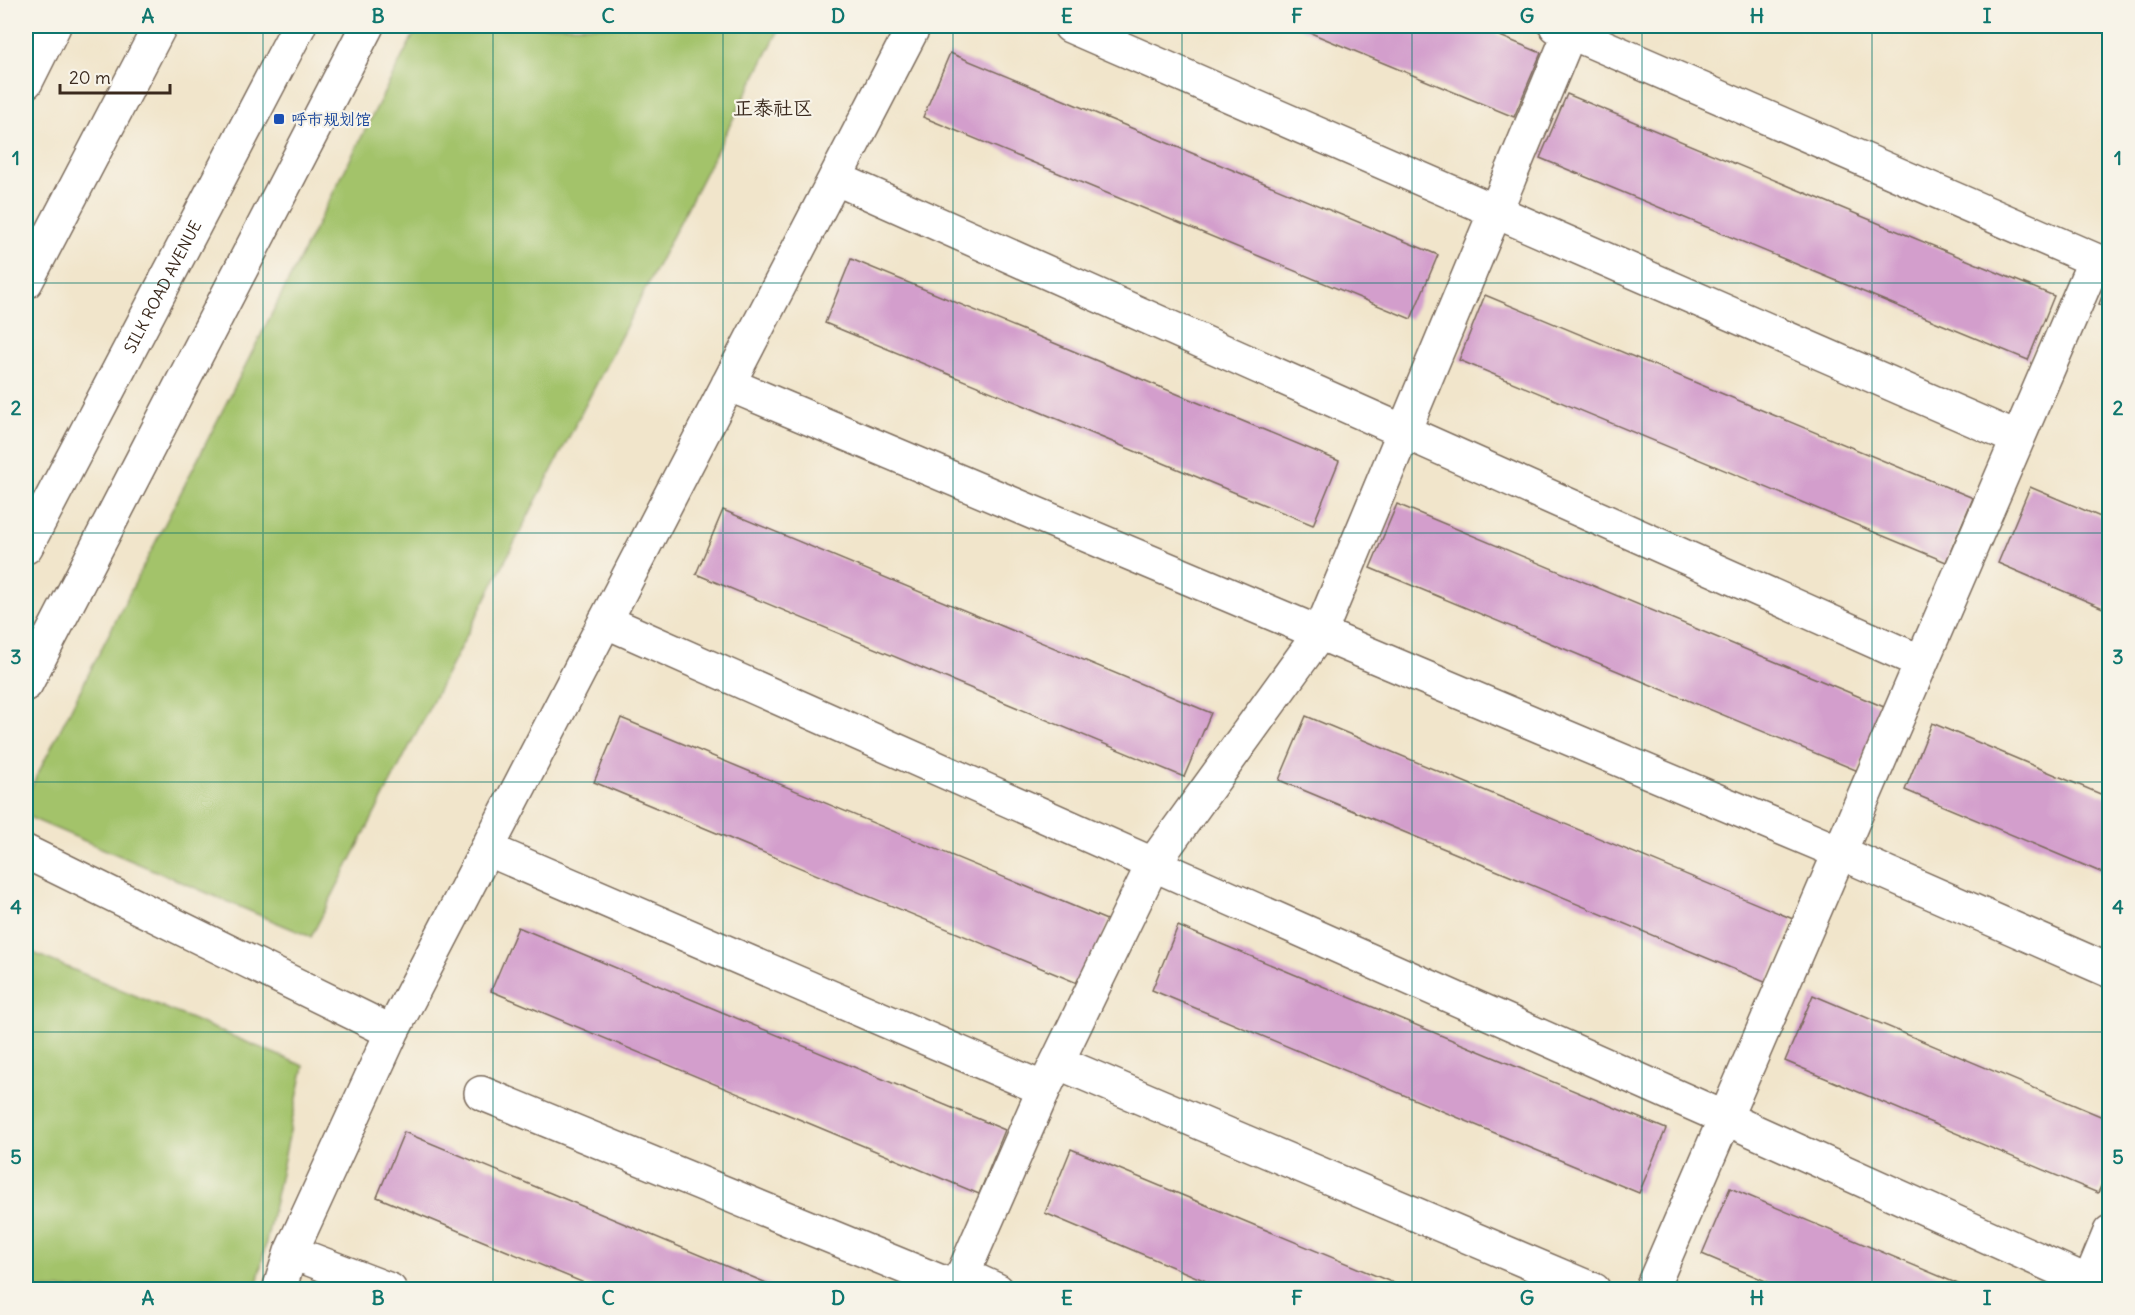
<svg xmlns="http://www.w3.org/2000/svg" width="2135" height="1315" viewBox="0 0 2135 1315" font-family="Delius,'LXGW WenKai TC',sans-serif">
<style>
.green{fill:#a3c36b;stroke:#6f7644;stroke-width:1.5}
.building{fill:#d39ecc}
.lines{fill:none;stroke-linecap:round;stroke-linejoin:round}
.minor-casing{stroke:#7b6b5b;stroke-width:36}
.major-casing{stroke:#7b6b5b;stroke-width:36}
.minor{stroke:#fff;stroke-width:33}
.major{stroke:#fff;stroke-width:33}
.grid{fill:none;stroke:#0f766e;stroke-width:1.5;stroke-opacity:0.55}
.transit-dot{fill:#1a4fb4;stroke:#f7f3e8;stroke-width:2}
.labels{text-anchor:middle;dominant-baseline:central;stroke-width:4.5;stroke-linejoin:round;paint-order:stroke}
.transit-label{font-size:16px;fill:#164399;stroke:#f7f3e8;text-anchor:start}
.street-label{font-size:16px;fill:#3b2a1e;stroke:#f7f3e8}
.quarter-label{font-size:20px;fill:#3b2a1e;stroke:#f7f3e8}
.neatline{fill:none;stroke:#0f766e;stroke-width:2}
.grid-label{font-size:20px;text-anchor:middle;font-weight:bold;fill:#0f766e}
</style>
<rect width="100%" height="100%" fill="#f7f3e8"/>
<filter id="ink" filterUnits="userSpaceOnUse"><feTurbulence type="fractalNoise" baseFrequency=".0167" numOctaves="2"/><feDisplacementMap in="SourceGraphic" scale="12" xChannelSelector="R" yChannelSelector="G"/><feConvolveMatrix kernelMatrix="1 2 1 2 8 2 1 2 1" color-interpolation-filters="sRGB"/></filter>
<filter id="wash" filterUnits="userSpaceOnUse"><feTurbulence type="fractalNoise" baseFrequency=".008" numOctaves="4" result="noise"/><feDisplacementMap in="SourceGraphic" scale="24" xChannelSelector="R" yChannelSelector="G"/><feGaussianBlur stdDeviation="1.35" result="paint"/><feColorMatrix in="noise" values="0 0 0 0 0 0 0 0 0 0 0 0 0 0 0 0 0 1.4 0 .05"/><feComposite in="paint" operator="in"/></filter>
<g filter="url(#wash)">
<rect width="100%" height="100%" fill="#f1e5cb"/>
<path class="green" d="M418 26H781L311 937 26 816V797Z
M26 950 304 1066 256 1289H26Z"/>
<g id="blocks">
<path class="building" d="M1294 26H1476L1541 53 1514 117Z
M950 53 1438 255 1411 319 923 117Z
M1567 94 2054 296 2028 360 1540 158Z
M851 259 1339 461 1313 525 825 323Z
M2109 278H2110V308L2099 304Z
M1485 295 1973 498 1946 562 1459 360Z
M2030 487 2110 521V611L1998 563Z
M1397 504 1884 707 1858 771 1370 568Z
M723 510 1211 713 1184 777 696 574Z
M1306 716 1793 919 1767 983 1279 780Z
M621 718 1109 921 1082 985 594 782Z
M1932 723 2110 798V876L1905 790Z
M1178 926 1666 1129 1639 1193 1152 990Z
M518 927 1005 1130 979 1194 491 991Z
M1813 995 2110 1120V1165L2098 1193 1785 1061Z
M404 1132 781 1289V1290H601L377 1197Z
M1071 1149 1408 1289V1290H1227L1045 1213Z
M1730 1188 1970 1289V1290H1787L1702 1254Z"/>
</g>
</g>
<g filter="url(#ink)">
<use href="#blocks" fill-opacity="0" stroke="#7b6b5b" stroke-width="1.5"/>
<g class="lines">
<g class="minor-casing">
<path id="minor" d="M1070 26 2018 439
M1556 26 2095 260 1651 1290
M26 82 54 26
M835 178 1921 662
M728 384 1839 852 2110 971
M605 621 1725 1118 2106 1290
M26 684 367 26
M487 849 1044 1089 956 1290
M26 852 392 1032
M1057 1062 1594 1290
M1044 1089 1153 864 1320 633 1570 32
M481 1093 956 1288
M291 1252 390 1290
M962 1274 997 1290
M279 1290 291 1252 392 1032 914 26
M2086 1290 2110 1232"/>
</g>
<g class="major-casing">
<g id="major">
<path d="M26 282 160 26"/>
<path id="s1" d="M26 547 299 26"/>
</g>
</g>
<use href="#minor" class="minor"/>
<use href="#major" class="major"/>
</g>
</g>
<path class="grid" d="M263 26V1290M493 26V1290M723 26V1290M953 26V1290M1182 26V1290M1412 26V1290M1642 26V1290M1872 26V1290M26 283H2110M26 533H2110M26 782H2110M26 1032H2110"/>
<rect class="transit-dot" x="273" y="113" width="12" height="12" rx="3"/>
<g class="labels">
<g class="transit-label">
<text x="291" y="119">呼市规划馆</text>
</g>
<g class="street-label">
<text stroke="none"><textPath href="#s1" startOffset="294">SILK ROAD AVENUE</textPath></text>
</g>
<g class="quarter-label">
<text x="773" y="107">正泰社区</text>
</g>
</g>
<rect width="2135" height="1315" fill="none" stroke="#f7f3e8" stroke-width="66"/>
<path d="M60 84v9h110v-9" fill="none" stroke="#3b2a1e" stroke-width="3"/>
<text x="69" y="84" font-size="18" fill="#3b2a1e" stroke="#f7f3e8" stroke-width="4.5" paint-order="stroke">20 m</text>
<rect x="33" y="33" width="2069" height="1249" class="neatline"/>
<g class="grid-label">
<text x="148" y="23">A</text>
<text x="378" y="23">B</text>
<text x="608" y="23">C</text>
<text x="838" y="23">D</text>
<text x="1067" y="23">E</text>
<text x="1297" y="23">F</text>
<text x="1527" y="23">G</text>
<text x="1757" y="23">H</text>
<text x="1987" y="23">I</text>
<text x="16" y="165">1</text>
<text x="2118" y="165">1</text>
<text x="16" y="415">2</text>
<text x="2118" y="415">2</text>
<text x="16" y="664">3</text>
<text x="2118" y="664">3</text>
<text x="16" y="914">4</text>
<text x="2118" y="914">4</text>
<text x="16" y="1164">5</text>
<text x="2118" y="1164">5</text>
<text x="148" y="1305">A</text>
<text x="378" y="1305">B</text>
<text x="608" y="1305">C</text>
<text x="838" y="1305">D</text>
<text x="1067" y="1305">E</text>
<text x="1297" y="1305">F</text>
<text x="1527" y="1305">G</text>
<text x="1757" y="1305">H</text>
<text x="1987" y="1305">I</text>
</g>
</svg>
